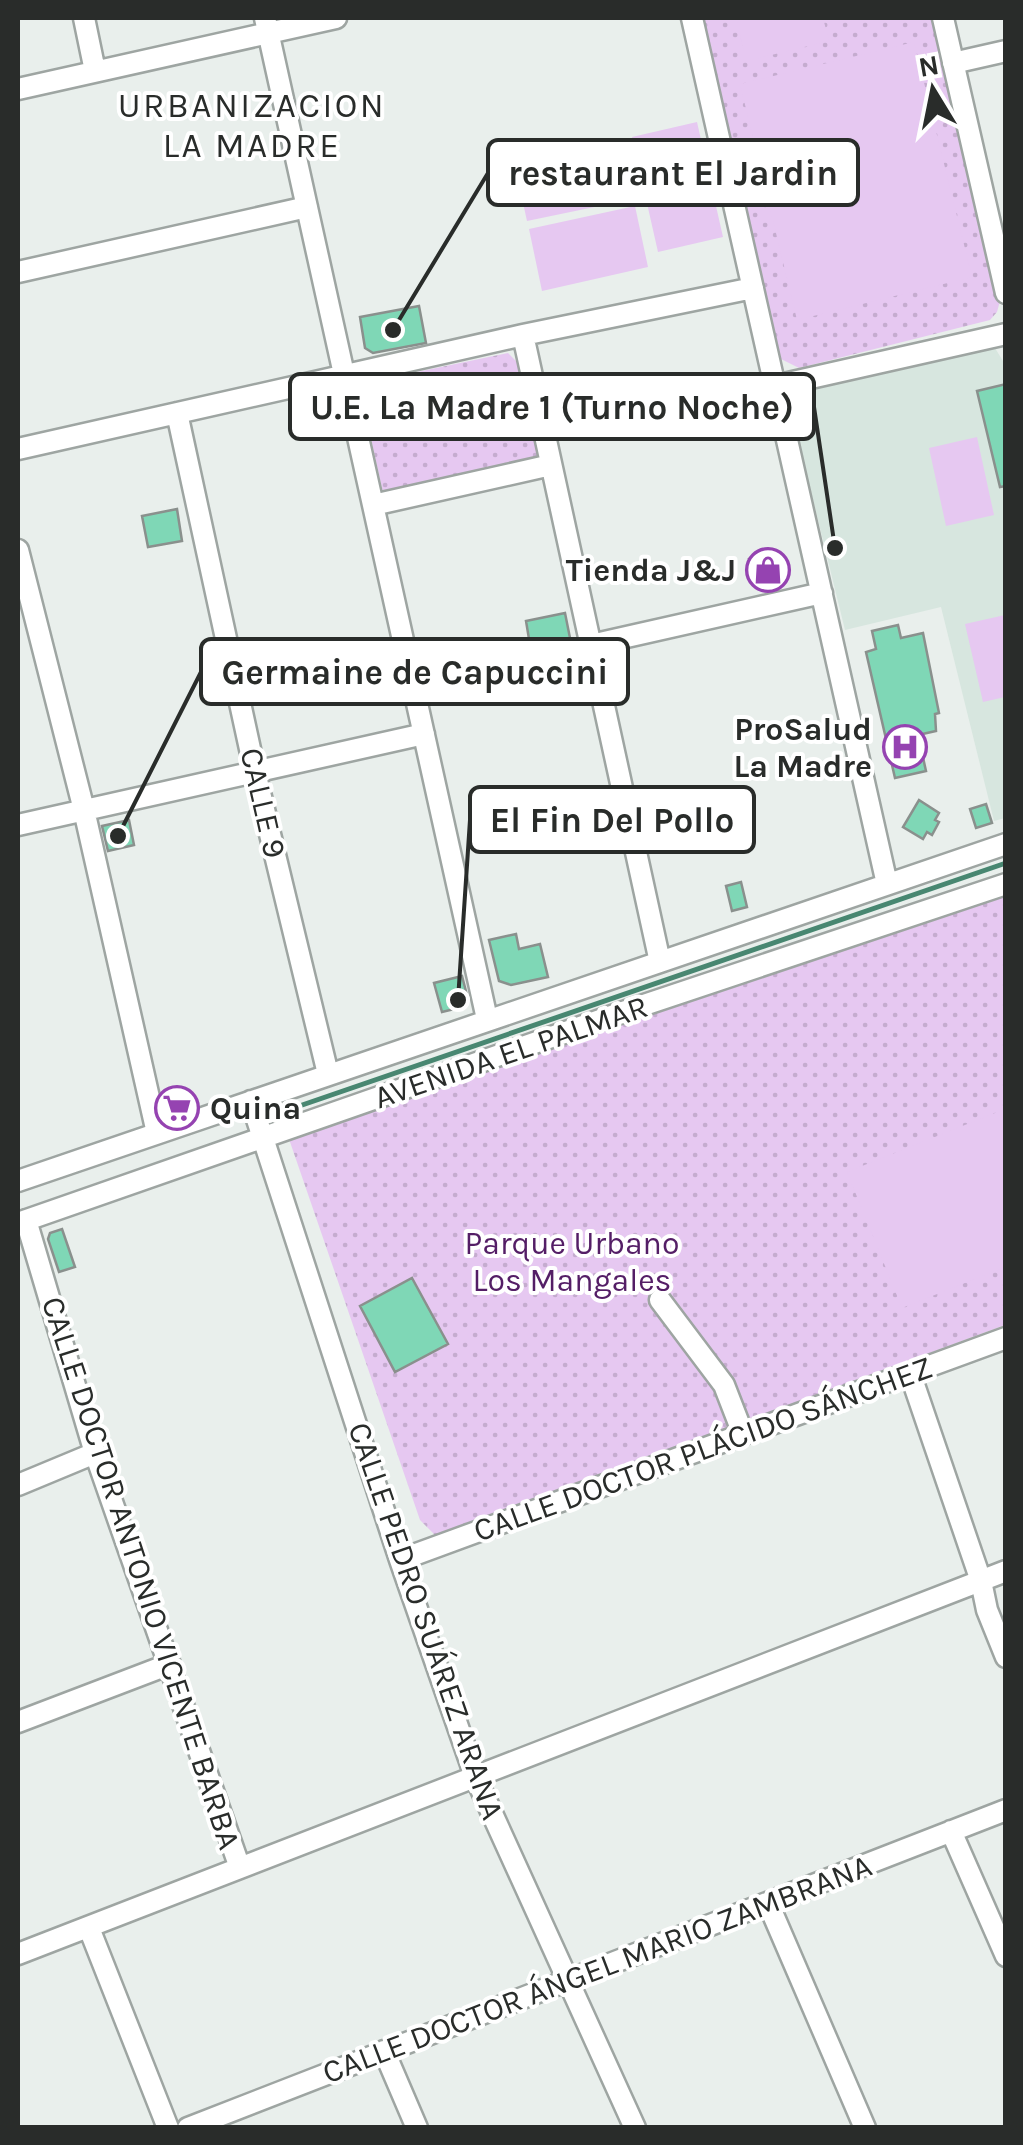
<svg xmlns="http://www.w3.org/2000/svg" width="1023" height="2145" viewBox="0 0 1023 2145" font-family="Karla,sans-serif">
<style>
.built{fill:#d7e6df}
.park{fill:url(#park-dots)}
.garden{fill:#e6c8f1}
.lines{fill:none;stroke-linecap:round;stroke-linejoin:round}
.stream{stroke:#488771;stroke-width:5}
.building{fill:#7fd7b6;stroke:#8a908d;stroke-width:2.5}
.minor-casing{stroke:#9ea5a2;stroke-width:25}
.minor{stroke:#fff;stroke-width:20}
.labels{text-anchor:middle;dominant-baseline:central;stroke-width:8;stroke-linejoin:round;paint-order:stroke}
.poi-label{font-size:32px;font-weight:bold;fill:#292c2a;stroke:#fff;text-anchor:end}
.street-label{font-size:32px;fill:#292c2a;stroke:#fff}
.park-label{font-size:32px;fill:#541e66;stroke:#fff}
.neighbourhood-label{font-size:35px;letter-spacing:2.5px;fill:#292c2a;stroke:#fff}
.leader{fill:none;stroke:#292c2a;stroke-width:4}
.callout-dot{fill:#292c2a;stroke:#fff;stroke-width:4}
.callout{fill:#fff;stroke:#292c2a;stroke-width:4}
.callout-label{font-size:35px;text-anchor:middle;font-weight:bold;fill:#292c2a}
</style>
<defs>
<pattern id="park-dots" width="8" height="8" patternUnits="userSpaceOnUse" patternTransform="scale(2.5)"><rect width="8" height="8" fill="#e6c8f1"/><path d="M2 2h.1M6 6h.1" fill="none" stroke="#c5accf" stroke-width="1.8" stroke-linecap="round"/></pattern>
</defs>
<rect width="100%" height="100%" fill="#e9efec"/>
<path class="built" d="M995 348 1006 366 1005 818 994 821 941 607 845 630 790 406 794 394Z"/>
<path class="park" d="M701 18H935L1000 301 997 312 990 320 799 368 781 359Z
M508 353 518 363 541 461 384 497 361 394 369 382Z
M1002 892 1005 902V1325L436 1536 420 1520 289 1139Z"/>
<path class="garden" d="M736 18H823L829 41 746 61Z
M914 42 972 277 797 320 740 84Z
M697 122 723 237 658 252 632 137Z
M620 139 633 199 527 221 514 162Z
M635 206 648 267 542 291 529 229Z
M977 437 994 515 946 526 929 448Z
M1005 615V697L983 702 965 624Z
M1005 1109V1267L902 1308 847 1172Z"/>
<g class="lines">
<path class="stream" d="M276 1114 1006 863"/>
</g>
<path class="building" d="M419 306 426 343 373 353 365 348 360 317Z
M1006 384V486L1000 487 977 391Z
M177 509 182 541 148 547 142 516Z
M775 554 782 581 756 587 749 559Z
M565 613 571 643 531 651 526 621Z
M898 625 901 638 923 633 939 713 935 714 936 731 918 735 926 771 895 778 866 652 876 649 872 631Z
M919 800 939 813 935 820 939 822 932 835 927 832 923 839 903 827Z
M986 804 992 823 976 828 970 809Z
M129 820 134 845 108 851 102 826Z
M741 882 747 907 732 911 726 886Z
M516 934 519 949 540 944 548 977 511 985 499 981 489 940Z
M462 976 468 999 463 1007 442 1012 434 983Z
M62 1229 75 1267 59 1272 48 1239 50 1233Z
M412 1278 448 1344 395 1372 360 1306Z"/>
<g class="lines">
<g class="minor-casing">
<path id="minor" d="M84 18 95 71
M265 18 487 1019
M692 18 887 884
M943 18 1006 293
M953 63 1006 51
M18 89 336 18
M18 272 307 207
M523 335 660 962
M775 386 1006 334
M177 413 255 772 328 1074
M18 449 523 335 753 288
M373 505 551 465
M18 550 84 810 157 1133
M591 645 822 593
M18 825 424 734
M251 1101 400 1560 475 1776 635 2128
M18 1181 1006 844
M26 1220 95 1453 240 1868
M18 1223 626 1011 1006 884
M660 1300 724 1385 743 1434
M910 1373 981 1581 987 1610 1006 1657
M18 1485 95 1453
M400 1560 1006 1338
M18 1722 170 1664
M951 1831 1006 1956
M768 1903 865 2128
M89 1928 168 2128
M18 1954 1006 1571
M384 2051 417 2128
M188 2128 1006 1810"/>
</g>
<use href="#minor" class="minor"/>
</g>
<defs>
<g id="shop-ring" transform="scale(2.25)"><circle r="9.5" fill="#fff" stroke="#9543b1" stroke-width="1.5"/><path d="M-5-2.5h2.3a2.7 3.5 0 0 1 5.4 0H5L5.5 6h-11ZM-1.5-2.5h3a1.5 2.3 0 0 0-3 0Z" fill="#9543b1"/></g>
<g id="hospital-ring" transform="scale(2.25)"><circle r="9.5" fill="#fff" stroke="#9543b1" stroke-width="1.5"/><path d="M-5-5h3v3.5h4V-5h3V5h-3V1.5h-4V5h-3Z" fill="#9543b1"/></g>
<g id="supermarket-ring" transform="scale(2.25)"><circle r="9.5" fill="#fff" stroke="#9543b1" stroke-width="1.5"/><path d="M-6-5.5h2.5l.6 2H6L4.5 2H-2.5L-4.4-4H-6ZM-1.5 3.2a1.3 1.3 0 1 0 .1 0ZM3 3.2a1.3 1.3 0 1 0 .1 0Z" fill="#9543b1"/></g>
</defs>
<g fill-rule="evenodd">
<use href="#shop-ring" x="768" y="570"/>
<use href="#hospital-ring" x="905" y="747"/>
<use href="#supermarket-ring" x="177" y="1108"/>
</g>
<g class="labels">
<g class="poi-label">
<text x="736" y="570">Tienda J&amp;J</text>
<text x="872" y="729">ProSalud<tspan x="872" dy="37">La Madre</tspan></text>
<text x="210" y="1108" text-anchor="start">Quina</text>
</g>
<g class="street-label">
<text transform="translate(263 803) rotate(77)">CALLE 9</text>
<text transform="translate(511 1052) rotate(-19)">AVENIDA EL PALMAR</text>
<text transform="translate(703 1449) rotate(-20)">CALLE DOCTOR PLÁCIDO SÁNCHEZ</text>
<text transform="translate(141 1573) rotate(72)">CALLE DOCTOR ANTONIO VICENTE BARBA</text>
<text transform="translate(426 1621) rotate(71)">CALLE PEDRO SUÁREZ ARANA</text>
<text transform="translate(597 1969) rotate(-21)">CALLE DOCTOR ÁNGEL MARIO ZAMBRANA</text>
</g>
<g class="park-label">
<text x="572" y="1243">Parque Urbano<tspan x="572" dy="37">Los Mangales</tspan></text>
</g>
<g class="neighbourhood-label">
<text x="252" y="105">URBANIZACION<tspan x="252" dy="40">LA MADRE</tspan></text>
</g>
</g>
<path class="leader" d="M393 330L488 173M835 548L814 407M118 836L201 672M458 1000L470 820"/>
<g class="callout-dot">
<circle cx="393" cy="330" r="10"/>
<circle cx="835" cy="548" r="10"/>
<circle cx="118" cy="836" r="10"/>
<circle cx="458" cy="1000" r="10"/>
</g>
<g class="callout">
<rect x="488" y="140" width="370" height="65" rx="10"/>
<rect x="290" y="374" width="524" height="65" rx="10"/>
<rect x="201" y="639" width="427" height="65" rx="10"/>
<rect x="470" y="787" width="284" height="65" rx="10"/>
</g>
<g class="callout-label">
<text x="673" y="185">restaurant El Jardin</text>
<text x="552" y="419">U.E. La Madre 1 (Turno Noche)</text>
<text x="415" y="684">Germaine de Capuccini</text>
<text x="612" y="832">El Fin Del Pollo</text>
</g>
<rect width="1023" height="2145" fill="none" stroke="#292c2a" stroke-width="40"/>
<g transform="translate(933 90) rotate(350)" stroke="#ffffff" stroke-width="8" paint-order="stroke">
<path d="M0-8L18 38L0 25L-18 38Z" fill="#292c2a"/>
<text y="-15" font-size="28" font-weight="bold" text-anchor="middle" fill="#292c2a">N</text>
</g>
</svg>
